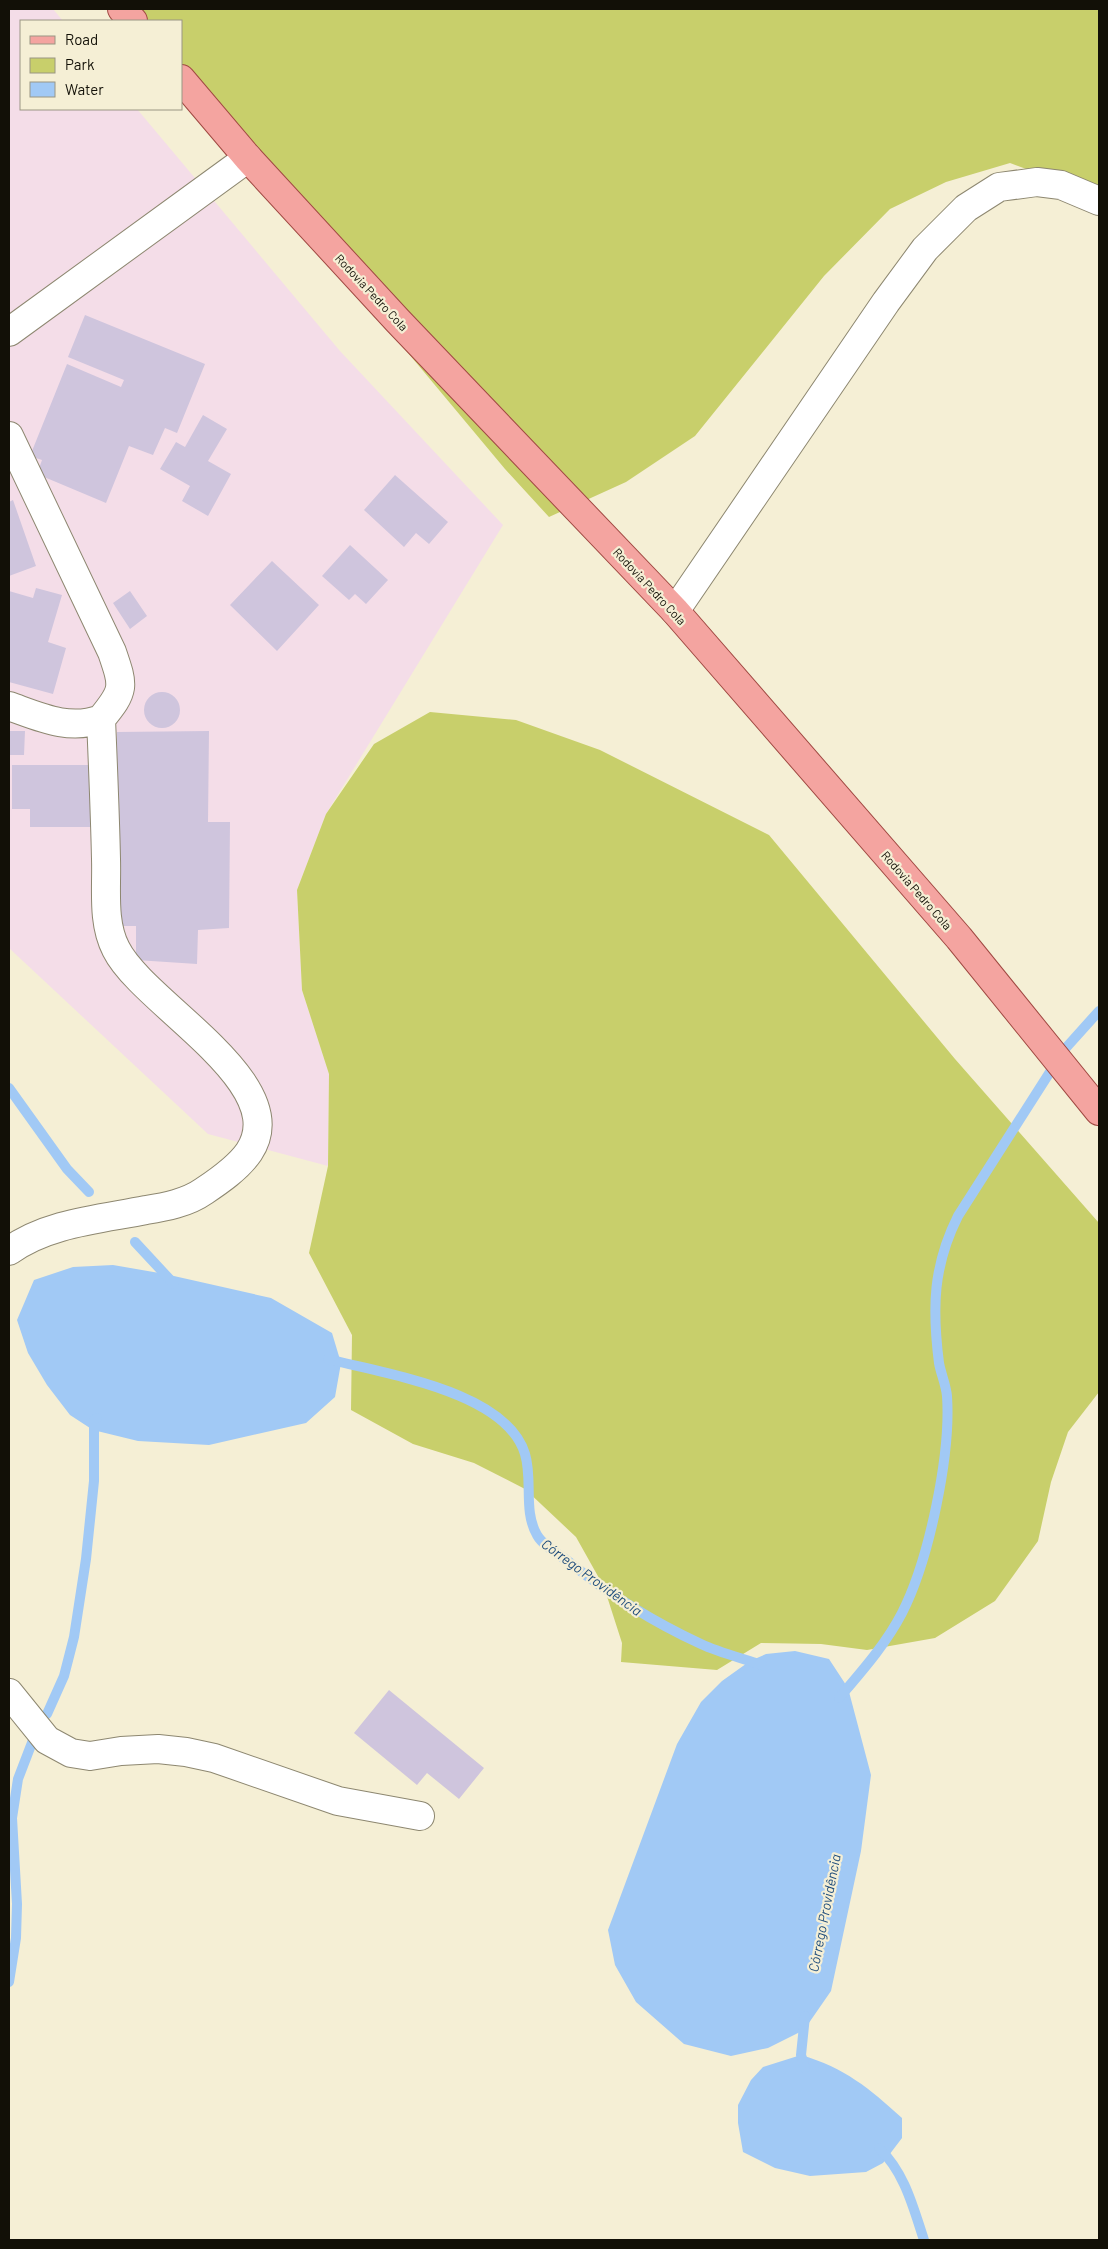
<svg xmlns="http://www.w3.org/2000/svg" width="1108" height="2249" viewBox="0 0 1108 2249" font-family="Barlow,sans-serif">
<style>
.industrial{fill:#f4dde8}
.green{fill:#c8cf6b}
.water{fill:#a1c9f5}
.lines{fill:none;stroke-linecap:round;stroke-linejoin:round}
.stream{stroke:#a1c9f5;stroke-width:10}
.building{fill:#cfc5dd}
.street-casing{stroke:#8d8770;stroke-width:30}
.secondary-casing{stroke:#8d8770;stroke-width:30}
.primary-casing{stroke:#a04942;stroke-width:30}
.street{stroke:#fff;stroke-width:28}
.secondary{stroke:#fff;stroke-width:28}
.primary{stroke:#f4a4a0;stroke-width:28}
.labels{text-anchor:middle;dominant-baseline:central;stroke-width:4.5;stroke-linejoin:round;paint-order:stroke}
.street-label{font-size:12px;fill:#121007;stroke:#f5efd5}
.water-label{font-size:14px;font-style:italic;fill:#1f4d7c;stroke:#f5efd5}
</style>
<rect width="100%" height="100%" fill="#f5efd5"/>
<path class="industrial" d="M9 9H53L63 21H21V109H137L340 351 503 525 326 814 297 890 302 990 329 1074 328 1166 208 1134 9 948Z"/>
<path class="green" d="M121 9H1099V204L1070 185 1010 163 946 182 890 209 824 276 695 436 626 482 549 517 505 469 181 81V21H131Z
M430 712 516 720 600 750 769 835 955 1059 1099 1223V1392L1068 1432 1051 1482 1038 1541 995 1601 935 1638 867 1650 821 1644 761 1643 717 1670 621 1662 622 1643 604 1587 576 1537 525 1489 474 1463 413 1444 351 1410 352 1335 309 1253 328 1166 329 1074 302 990 297 890 326 814 374 744Z"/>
<path class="water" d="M113 1265 165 1274 271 1298 332 1333 341 1363 335 1397 306 1423 209 1445 138 1441 93 1430 70 1415 47 1385 28 1353 17 1320 34 1280 73 1267Z
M795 1651 829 1659 848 1688 871 1775 861 1851 831 1991 804 2030 768 2048 731 2056 684 2044 636 2002 615 1965 608 1930 677 1744 701 1702 722 1681 750 1661 766 1654Z
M801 2055C845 2068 869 2088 902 2118V2138L883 2163 866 2172 810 2176 775 2168 743 2152 738 2123V2105L751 2080 763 2067Z"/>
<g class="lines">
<path class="stream" d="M9 1088 67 1169 89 1192
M135 1242 174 1284
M328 1359C384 1374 506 1391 525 1454 533 1480 523 1511 537 1535 543 1546 560 1555 569 1562 610 1595 653 1622 701 1644 720 1653 742 1658 762 1665
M839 1698C862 1671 886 1644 902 1613 929 1560 951 1455 947 1396 946 1385 941 1374 939 1363 932 1308 933 1266 958 1216L1064 1050 1099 1011
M47 1714 64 1676 74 1637 86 1559 94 1481V1420L97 1418
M9 1982 16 1938 17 1904 12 1818 18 1779 33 1740
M805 2016 801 2055 805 2068
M879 2148C905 2173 913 2207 924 2240"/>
</g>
<path class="building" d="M85 315 205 364 177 433 165 428 153 455 129 446 106 503 37 474 42 460 30 456 67 364 121 387 124 380 68 357Z
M203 415 227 429 208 461 231 474 208 516 182 501 190 486 160 469 176 442 185 447Z
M395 475 448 522 429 544 416 533 404 547 364 510Z
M13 500 36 566 9 576V502Z
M350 545 388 580 366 604 355 594 349 600 322 576Z
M272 561 319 605 277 651 230 605Z
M36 588 62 595 48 642 66 648 53 694 9 682V591L33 598Z
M130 591 147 616 130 629 113 603Z
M144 710a18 18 0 1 1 36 0a18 18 0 1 1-36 0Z
M9 731H25L24 755H9Z
M209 731 208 822H230L229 928 198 930 197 964 136 960V926H118L117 732Z
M12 765H92V827H30V809H12Z
M389 1690 484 1768 459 1799 427 1773 417 1785 354 1733Z"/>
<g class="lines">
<g class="street-casing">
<path id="street" d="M9 332 248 158
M9 436 112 652C124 687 125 690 101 719 103 766 105 813 106 859 107 889 102 922 116 949 143 1004 295 1083 249 1152 238 1168 219 1181 204 1191 187 1203 165 1207 146 1210 101 1219 47 1223 9 1251
M9 706C40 717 69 731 101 719
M9 1693 47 1740 71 1753 90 1756 121 1751 158 1749 186 1752 214 1758 338 1801 420 1816"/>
</g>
<g class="secondary-casing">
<path id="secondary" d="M675 611 886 302 925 249 966 208 999 187 1037 182 1061 185 1099 201"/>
</g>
<g class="primary-casing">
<path id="primary" d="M122 9 133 21
M181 79 248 158 398 321 675 611 959 938 1099 1111"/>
</g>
<use href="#street" class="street"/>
<use href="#secondary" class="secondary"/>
<use href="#primary" class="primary"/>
</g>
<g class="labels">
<g class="street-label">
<text transform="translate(372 292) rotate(47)">Rodovia Pedro Cola</text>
<text transform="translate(650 586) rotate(47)">Rodovia Pedro Cola</text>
<text transform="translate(917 890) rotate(49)">Rodovia Pedro Cola</text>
</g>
<g class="water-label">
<text transform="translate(592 1577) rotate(36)">Córrego Providência</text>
<text transform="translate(824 1913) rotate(-79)">Córrego Providência</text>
</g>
</g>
<rect width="1108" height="2249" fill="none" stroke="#121007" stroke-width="20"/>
<rect x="20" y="20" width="162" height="90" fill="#f5efd5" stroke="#9a9683"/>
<rect x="30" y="36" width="25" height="8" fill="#f4a4a0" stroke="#9a9683"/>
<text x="65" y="45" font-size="15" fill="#121007">Road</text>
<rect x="30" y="58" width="25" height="15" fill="#c8cf6b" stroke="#9a9683"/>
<text x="65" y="70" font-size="15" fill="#121007">Park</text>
<rect x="30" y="82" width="25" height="15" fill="#a1c9f5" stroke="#9a9683"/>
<text x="65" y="95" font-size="15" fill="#121007">Water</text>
</svg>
